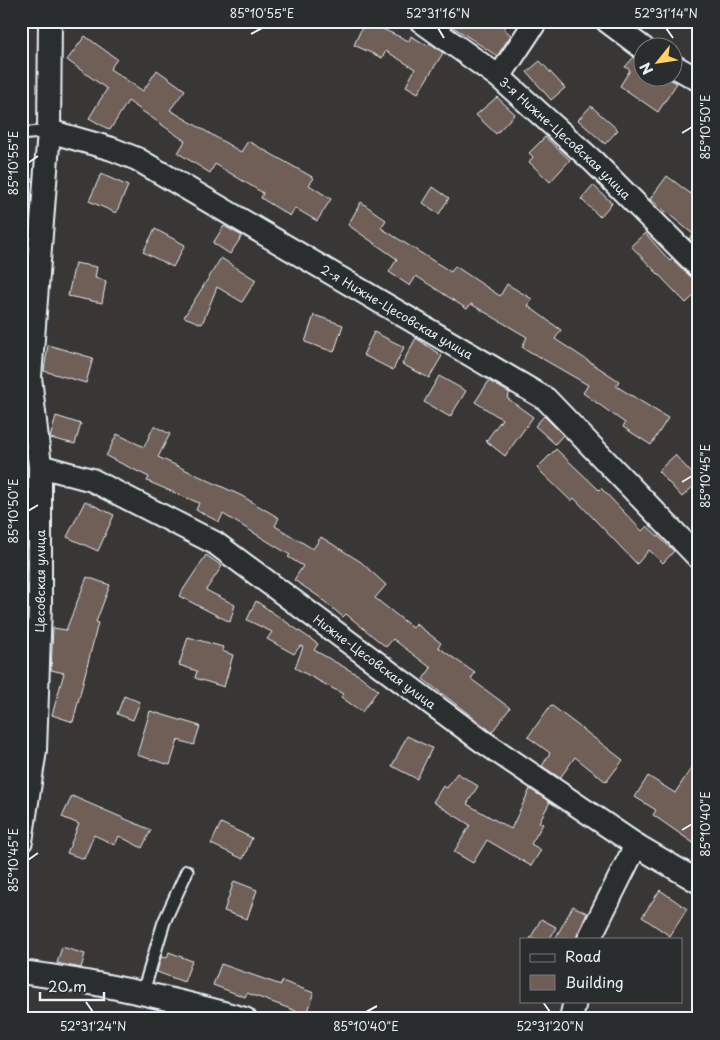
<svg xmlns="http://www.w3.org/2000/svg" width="720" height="1040" viewBox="0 0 720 1040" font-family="'Playpen Sans',sans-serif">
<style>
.building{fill:#6f5e56;stroke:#e8f1f8}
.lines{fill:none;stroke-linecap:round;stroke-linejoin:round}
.lane-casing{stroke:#e8f1f8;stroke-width:15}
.street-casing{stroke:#e8f1f8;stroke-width:26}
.lane{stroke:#2a2d2e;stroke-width:11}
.street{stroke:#2a2d2e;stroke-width:22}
.ticks{fill:none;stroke:#e8f1f8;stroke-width:2}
.labels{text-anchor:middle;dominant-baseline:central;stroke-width:5;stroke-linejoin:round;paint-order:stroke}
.street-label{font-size:12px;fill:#e8f1f8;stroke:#2a2d2e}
.neatline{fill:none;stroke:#e8f1f8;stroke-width:2}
.ticks-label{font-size:12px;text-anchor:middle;fill:#e8f1f8}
</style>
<rect width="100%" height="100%" fill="#383736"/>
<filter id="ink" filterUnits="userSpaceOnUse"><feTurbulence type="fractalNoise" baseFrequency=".02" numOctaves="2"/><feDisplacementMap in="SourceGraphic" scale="10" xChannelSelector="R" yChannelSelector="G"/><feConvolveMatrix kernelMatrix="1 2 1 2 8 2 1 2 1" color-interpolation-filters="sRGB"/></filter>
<g filter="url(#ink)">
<path class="building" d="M365 21 409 41 411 36 428 46 430 43 443 53 418 93 406 86 415 69 386 51 382 58 354 45Z
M444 21H510L504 29 511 35 497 56Z
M85 36 117 59 110 69 143 91 157 70 185 90 170 110 241 152 248 141 314 178 309 185 331 199 317 221 295 208 290 216 261 198 263 193 215 164 210 173 178 153 185 141 128 101 110 130 89 118 107 89 67 60Z
M634 57 642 61V78H667L677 83 658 112 620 86 630 70 625 67Z
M540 61 565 88 551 100 527 72Z
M497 97 515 114 496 134 476 115Z
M591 106 618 130 605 144 578 120Z
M545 137 570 160 550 182 529 162 533 157 529 153Z
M101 174 128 186 116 213 89 201Z
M667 176 699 200V248L689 239 693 234 650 199Z
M593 185 612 203 600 217 581 199Z
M433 187 449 198 439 214 423 203Z
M361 202 386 220 381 228 451 272 455 266 500 296 507 284 532 299 528 306 561 330 555 339 619 381 616 386 668 418 651 445 623 427 625 423 583 393 588 385 522 347 527 337 471 304 467 309 416 276 410 286 389 272 397 259 348 225Z
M224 226 242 236 230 254 213 243Z
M155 229 185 245 173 267 143 252Z
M645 233 670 261 672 259 690 276 699 280V291L686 303 631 246Z
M221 258 256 280 242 302 217 287 202 324 184 317Z
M75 263 97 267 95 278 106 281 102 303 68 296Z
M314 315 343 325 334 352 305 342Z
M374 332 404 347 393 370 363 355Z
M416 338 442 356 429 378 402 364Z
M48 345 93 358 86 383 44 371Z
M439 376 466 391 450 417 424 402Z
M489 381 510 393 507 398 533 417 505 456 486 441 502 419 475 402Z
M56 416 81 424 75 444 50 438Z
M544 416 563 435 555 444 535 426Z
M154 426 170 434 158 457 242 496 279 518 275 526 313 549 321 537 361 562 386 585 375 598 413 628 416 624 441 643 438 647 475 673 471 679 510 708 492 732 423 679 431 668 393 639 386 647 346 614 343 617 318 596 294 580 303 566 288 557 290 555 223 514 219 522 196 510 199 503 147 481 149 477 106 456 117 434 144 447Z
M556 449 599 490 601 488 642 531 647 526 674 551 663 563 649 550 637 564 574 498 571 501 537 468Z
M675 455 699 481 682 497 658 471Z
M85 501 114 515 98 551 67 537Z
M206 555 222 566 206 590 235 605 230 622 179 596Z
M87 577 110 585 96 622 98 623 73 722 52 715 64 673 51 670 53 628 66 630Z
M256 601 318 644 314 650 360 676 378 690 362 712 341 697 343 694 295 668 303 647 300 646 294 654 267 639 272 632 247 620Z
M188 637 223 647 222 651 233 655 224 687 195 678 197 671 179 665Z
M124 696 140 702 133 720 117 714Z
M551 705 623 760 606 782 575 757 560 778 542 766 550 753 528 737Z
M150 711 200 726 194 745 178 740 170 765 137 755Z
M407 736 432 748 417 779 392 766Z
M699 756V847L653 815 656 810 635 797 648 776 675 793Z
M457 773 478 786 467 804 511 829 530 789 550 802 539 822 543 824 531 844 541 850 531 866 487 840 473 863 454 852 470 825 433 802 443 786 447 788Z
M72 796 151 830 142 848 119 836 115 845 94 835 84 859 67 853 79 824 62 817Z
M221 823 252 838 243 859 211 844Z
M234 881 257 890 247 919 224 911Z
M660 890 687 909 670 936 642 917Z
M573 906 587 913 576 939H555Z
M541 919 556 927 550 939H530Z
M62 947 85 954 81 968 57 963Z
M169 952 192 961 184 982 157 972 161 957 167 958Z
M221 964 281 985 282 981 314 993 307 1015 247 993 245 997 213 985Z"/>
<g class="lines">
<g class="lane-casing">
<path id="lane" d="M21 134 49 131
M143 992 164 922 187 871"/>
</g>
<g class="street-casing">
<g id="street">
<path id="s1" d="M421 21 499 77 594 162 699 267"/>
<path d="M607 21 643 48"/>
<path d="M672 65 699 80"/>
<path d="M499 77 536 21"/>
<path id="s2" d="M49 131 112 149 137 159 546 399 699 558"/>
<path id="s3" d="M40 466 92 480 215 543 482 741 636 845 699 882"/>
<path id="s4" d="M21 841 35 750 40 606V466L30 377 49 131 50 21"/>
<path d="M589 939 636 845"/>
<path d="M21 972C98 982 171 998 245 1019"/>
<path d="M571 1019 575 1001"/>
</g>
</g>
<use href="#lane" class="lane"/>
<use href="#street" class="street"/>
</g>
</g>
<path class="ticks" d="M438 28 444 38M666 28 673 38M251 34 262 28M682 133 692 127M28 163 38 156M682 482 692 476M28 511 38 505M682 830 692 824M28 860 38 853M86 1002 93 1012M543 1002 550 1012M366 1012 377 1006"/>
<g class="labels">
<g class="street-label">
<text stroke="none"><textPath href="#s1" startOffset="186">3-я Нижне-Цесовская улица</textPath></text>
<text stroke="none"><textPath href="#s2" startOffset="394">2-я Нижне-Цесовская улица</textPath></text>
<text stroke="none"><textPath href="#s4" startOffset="261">Цесовская улица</textPath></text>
<text stroke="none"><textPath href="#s3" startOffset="391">Нижне-Цесовская улица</textPath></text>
</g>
</g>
<rect width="720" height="1040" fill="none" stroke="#2a2d2e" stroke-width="55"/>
<rect x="520" y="938" width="162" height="65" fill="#2a2d2e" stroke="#767b7f"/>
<rect x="530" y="954" width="25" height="8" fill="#2a2d2e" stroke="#767b7f"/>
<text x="565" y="962" font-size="15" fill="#e8f1f8">Road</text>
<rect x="530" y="975" width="25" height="15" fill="#6f5e56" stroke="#767b7f"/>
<text x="565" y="988" font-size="15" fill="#e8f1f8">Building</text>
<g transform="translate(658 62) rotate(240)"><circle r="24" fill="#2a2d2e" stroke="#767b7f"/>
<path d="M0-4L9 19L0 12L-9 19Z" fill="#ffd166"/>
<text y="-8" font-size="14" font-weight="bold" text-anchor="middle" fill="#e8f1f8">N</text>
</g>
<path d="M40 992v8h64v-8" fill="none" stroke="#e8f1f8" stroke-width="2.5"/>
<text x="48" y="992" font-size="15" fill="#e8f1f8" stroke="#2a2d2e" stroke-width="4" paint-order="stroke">20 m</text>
<rect x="28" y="28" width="664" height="984" class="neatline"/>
<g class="ticks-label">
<text x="262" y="18">85°10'55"E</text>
<text x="438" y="18">52°31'16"N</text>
<text x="666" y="18">52°31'14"N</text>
<text transform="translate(706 127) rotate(-90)" y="4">85°10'50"E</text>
<text transform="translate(14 163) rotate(-90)" y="4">85°10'55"E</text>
<text transform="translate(706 476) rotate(-90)" y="4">85°10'45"E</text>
<text transform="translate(14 511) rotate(-90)" y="4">85°10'50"E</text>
<text transform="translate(706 824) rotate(-90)" y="4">85°10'40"E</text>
<text transform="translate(14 860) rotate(-90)" y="4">85°10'45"E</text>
<text x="93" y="1031">52°31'24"N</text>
<text x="366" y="1031">85°10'40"E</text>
<text x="550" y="1031">52°31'20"N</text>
</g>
</svg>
